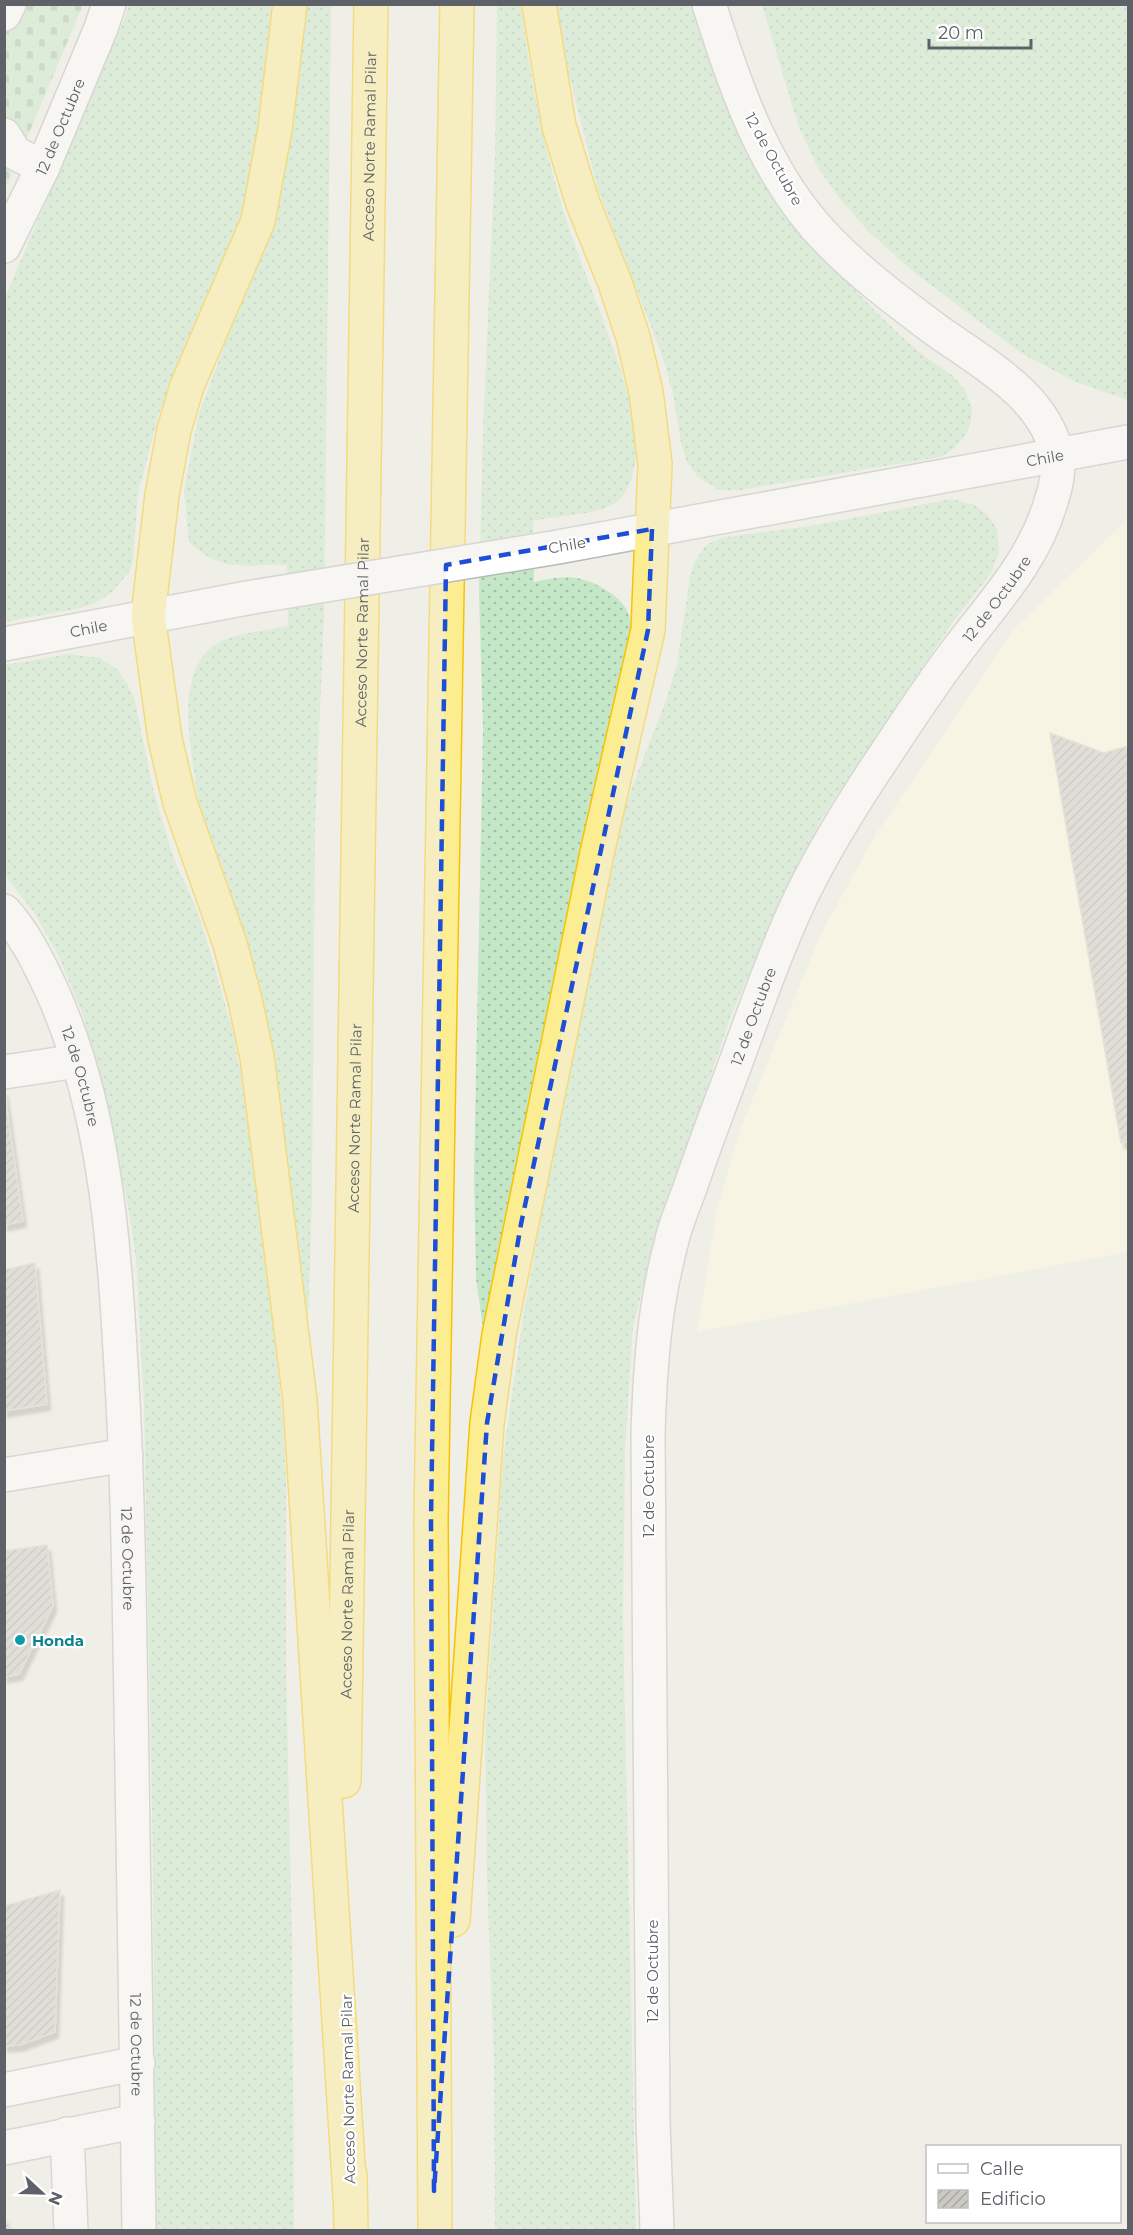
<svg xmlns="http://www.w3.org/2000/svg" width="1133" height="2235" viewBox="0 0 1133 2235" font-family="Montserrat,sans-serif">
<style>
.commercial{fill:#fefade}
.grass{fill:url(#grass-dots)}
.cemetery{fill:url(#cemetery-stones)}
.building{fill:url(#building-hatch);stroke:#d5d2c5;stroke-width:1.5;filter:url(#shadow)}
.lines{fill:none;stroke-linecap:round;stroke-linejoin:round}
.minor-casing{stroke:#b7b9bd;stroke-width:36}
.highway-casing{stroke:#f7c300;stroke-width:36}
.minor{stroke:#fff;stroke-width:33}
.highway{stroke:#fded91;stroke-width:33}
.minor-bridge-casing{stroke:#b7b9bd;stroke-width:36;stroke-linecap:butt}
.minor-bridge{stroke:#fff;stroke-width:33}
.marked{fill:none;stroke:#1d4ed8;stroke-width:4.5;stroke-dasharray:12 8;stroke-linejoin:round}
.culture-dot{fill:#0f9aa8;stroke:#fff;stroke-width:2}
.labels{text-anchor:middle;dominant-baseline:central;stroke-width:4.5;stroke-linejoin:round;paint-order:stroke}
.street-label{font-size:15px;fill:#5e6167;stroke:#fff}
.culture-label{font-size:15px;font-weight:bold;fill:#0d838f;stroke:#fff;text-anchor:start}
</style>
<defs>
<pattern id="grass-dots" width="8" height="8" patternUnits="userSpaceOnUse" patternTransform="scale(1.5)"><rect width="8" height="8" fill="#c4e8c7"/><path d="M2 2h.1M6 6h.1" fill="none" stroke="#a2bfa5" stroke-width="1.8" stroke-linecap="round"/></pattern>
<pattern id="cemetery-stones" width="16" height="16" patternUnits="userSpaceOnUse" patternTransform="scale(1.5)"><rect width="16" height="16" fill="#c4e8c7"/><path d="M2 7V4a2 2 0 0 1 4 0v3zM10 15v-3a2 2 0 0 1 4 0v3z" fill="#a2bfa5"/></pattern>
<pattern id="building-hatch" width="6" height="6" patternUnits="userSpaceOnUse" patternTransform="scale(1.5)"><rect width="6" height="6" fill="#ccc9c4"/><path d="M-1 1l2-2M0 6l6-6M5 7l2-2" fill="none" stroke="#a9a7a3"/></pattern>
<filter id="shadow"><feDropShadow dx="3.5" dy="6" stdDeviation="1.5" flood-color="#0004"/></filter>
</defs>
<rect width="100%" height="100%" fill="#f0efe7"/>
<path class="commercial" d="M1128 519V1252L697 1332 717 1209 741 1127 821 934 876 834 1014 629Z"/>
<path class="grass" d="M129 5H279L255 182 236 243 160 411 138 493 133 560 130 571 112 592 99 601 80 608 5 622V297L124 20Z
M303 5H331L324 618 315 824 312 1196 307 1352 197 793C191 747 171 663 224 640 240 633 270 630 288 626L287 565C244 563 225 575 189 542L184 490 199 413 225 344 262 256 277 204Z
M497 5H521C531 83 545 156 570 231 586 277 605 322 620 368 626 388 634 409 637 430 639 449 634 485 620 499 603 516 556 515 533 521L534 582C549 579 566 575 581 579 598 583 624 598 629 615 633 628 630 644 630 658L483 1329 476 1278 474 1172 483 730 479 593 483 431 495 158Z
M556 5H695L819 251 875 311 915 349 953 376 965 390 972 408 971 423 964 438 951 451 940 457 740 490H719L698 477 687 462 681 443 673 394 663 358 597 187 567 67Z
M762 5H1128V400L1076 382 1021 353 910 269 869 232 839 198 817 166 799 127Z
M951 499 973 504 988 515 997 529 999 552 991 573 953 622 823 816 784 893 732 1013 656 1237 633 1326 625 1450 623 1619 636 2230H495L494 2062 487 1878 485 1735 503 1458 522 1323 561 1108 615 842 631 790 665 703 677 665 690 576 695 561 705 546 720 538 817 525Z
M70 654 100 658 117 669 128 685 135 701 154 793 174 859 197 910 210 951 233 1032 245 1096 275 1343 283 1416 286 1482V1664L292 1942 294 2230H156L153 1856 144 1406 136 1259 128 1206 108 1111 83 1015 58 955 34 912 5 876V665Z"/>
<path class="cemetery" d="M5 5H83L5 190Z"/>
<path class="building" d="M1050 733 1104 753 1128 746V1141L1121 1143Z
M4 1089 23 1221 4 1225Z
M35 1263 47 1404 4 1411V1270Z
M47 1545 53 1606 19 1674 4 1677V1551Z
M60 1890 55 2032 20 2045 4 2046V1906Z
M4 2217 11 2230H4Z"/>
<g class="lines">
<g class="minor-casing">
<g id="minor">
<path d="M4 14 9 4"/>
<path d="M4 135 15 153 43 167"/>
<path id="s1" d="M4 246 43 167 101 28 109 4"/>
<path id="s2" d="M558 547 1128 442"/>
<path id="s3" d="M4 644 247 598"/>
<path id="s4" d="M4 911C25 934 39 963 52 991 105 1109 114 1241 121 1367 128 1480 129 1592 131 1704 134 1880 138 2055 139 2230"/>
<path d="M4 1072 78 1061"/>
<path d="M4 1475 126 1455"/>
<path d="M4 2090 138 2063"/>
<path d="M67 2134 71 2230"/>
<path d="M4 2148 138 2121"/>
<path id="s5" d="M657 2230 653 2123 648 1434C650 1370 654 1307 671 1244 675 1225 683 1207 690 1188 703 1149 718 1110 733 1070 754 1013 774 955 800 899 824 849 854 801 885 755 908 720 931 685 956 652 992 604 1032 563 1050 505 1055 489 1060 472 1057 455 1045 394 978 361 932 327 896 300 860 273 829 241 766 178 735 87 709 4"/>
</g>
</g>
<g class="highway-casing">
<g id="highway">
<path d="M290 4 275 129 258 221 187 386 174 430 162 495 148 616 165 739 180 803 230 944 245 1000 257 1057 300 1400 350 2196"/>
<path id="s6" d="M344 1781 371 4"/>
<path d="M453 1920 487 1423 499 1335 597 853 648 630 655 464 646 392 633 337 615 283 582 201 559 126 539 4"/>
<path d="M350 2175 351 2230"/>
<path d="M435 2230 431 1519 457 4"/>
</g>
</g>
<use href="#minor" class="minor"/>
<use href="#highway" class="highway"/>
<g class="minor-bridge-casing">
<path id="minor-bridge" d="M247 598 558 547"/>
</g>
<use href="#minor-bridge" class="minor-bridge"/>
</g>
<path d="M0 0H1133V2235H0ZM652 529 648 630 521 1224 487 1423 434 2191 431 1519 446 565Z" fill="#f0efe7" fill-opacity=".55" fill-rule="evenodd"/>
<path class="marked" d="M652 529 648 630 521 1224 487 1423 434 2191 431 1519 446 565Z"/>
<circle class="culture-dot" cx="20" cy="1640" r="6"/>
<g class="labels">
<g class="street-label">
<text stroke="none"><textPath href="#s1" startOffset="132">12 de Octubre</textPath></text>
<text stroke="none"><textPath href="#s6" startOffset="1635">Acceso Norte Ramal Pilar</textPath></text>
<text transform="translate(774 159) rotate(61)">12 de Octubre</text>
<text stroke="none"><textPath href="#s2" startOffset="495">Chile</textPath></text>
<text transform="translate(567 545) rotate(-10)">Chile</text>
<text stroke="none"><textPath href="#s5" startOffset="1716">12 de Octubre</textPath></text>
<text stroke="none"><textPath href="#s3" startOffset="86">Chile</textPath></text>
<text stroke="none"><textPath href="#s6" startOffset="1149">Acceso Norte Ramal Pilar</textPath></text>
<text stroke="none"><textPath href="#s5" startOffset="1230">12 de Octubre</textPath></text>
<text stroke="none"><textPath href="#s4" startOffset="184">12 de Octubre</textPath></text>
<text stroke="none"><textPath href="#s6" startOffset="663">Acceso Norte Ramal Pilar</textPath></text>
<text transform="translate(648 1486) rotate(-90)">12 de Octubre</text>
<text stroke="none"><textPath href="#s4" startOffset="670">12 de Octubre</textPath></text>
<text stroke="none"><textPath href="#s6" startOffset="177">Acceso Norte Ramal Pilar</textPath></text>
<text transform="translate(652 1971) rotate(-90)">12 de Octubre</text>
<text stroke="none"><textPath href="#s4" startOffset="1156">12 de Octubre</textPath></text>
<text transform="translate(348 2089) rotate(-91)">Acceso Norte Ramal Pilar</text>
</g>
<g class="culture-label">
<text x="32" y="1640">Honda</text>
</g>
</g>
<rect width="1133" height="2235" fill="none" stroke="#5e6167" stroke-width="12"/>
<rect x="926" y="2145" width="195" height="78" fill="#ffffff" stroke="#bfc0c2" stroke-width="1.5"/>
<rect x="938" y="2164" width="30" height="9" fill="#ffffff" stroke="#bfc0c2" stroke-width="1.5"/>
<text x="980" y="2175" font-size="18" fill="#5e6167">Calle</text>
<rect x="938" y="2190" width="30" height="18" fill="url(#building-hatch)" stroke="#bfc0c2" stroke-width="1.5"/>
<text x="980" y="2205" font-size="18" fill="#5e6167">Edificio</text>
<g transform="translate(42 2193) rotate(112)" stroke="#ffffff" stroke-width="4.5" paint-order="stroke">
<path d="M0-4.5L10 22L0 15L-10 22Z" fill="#5e6167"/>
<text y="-9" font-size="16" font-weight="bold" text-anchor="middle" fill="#5e6167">N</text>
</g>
<path d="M929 39v9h102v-9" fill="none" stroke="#5e6167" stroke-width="3"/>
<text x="938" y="39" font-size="18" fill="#5e6167" stroke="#ffffff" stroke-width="4.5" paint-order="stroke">20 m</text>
</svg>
